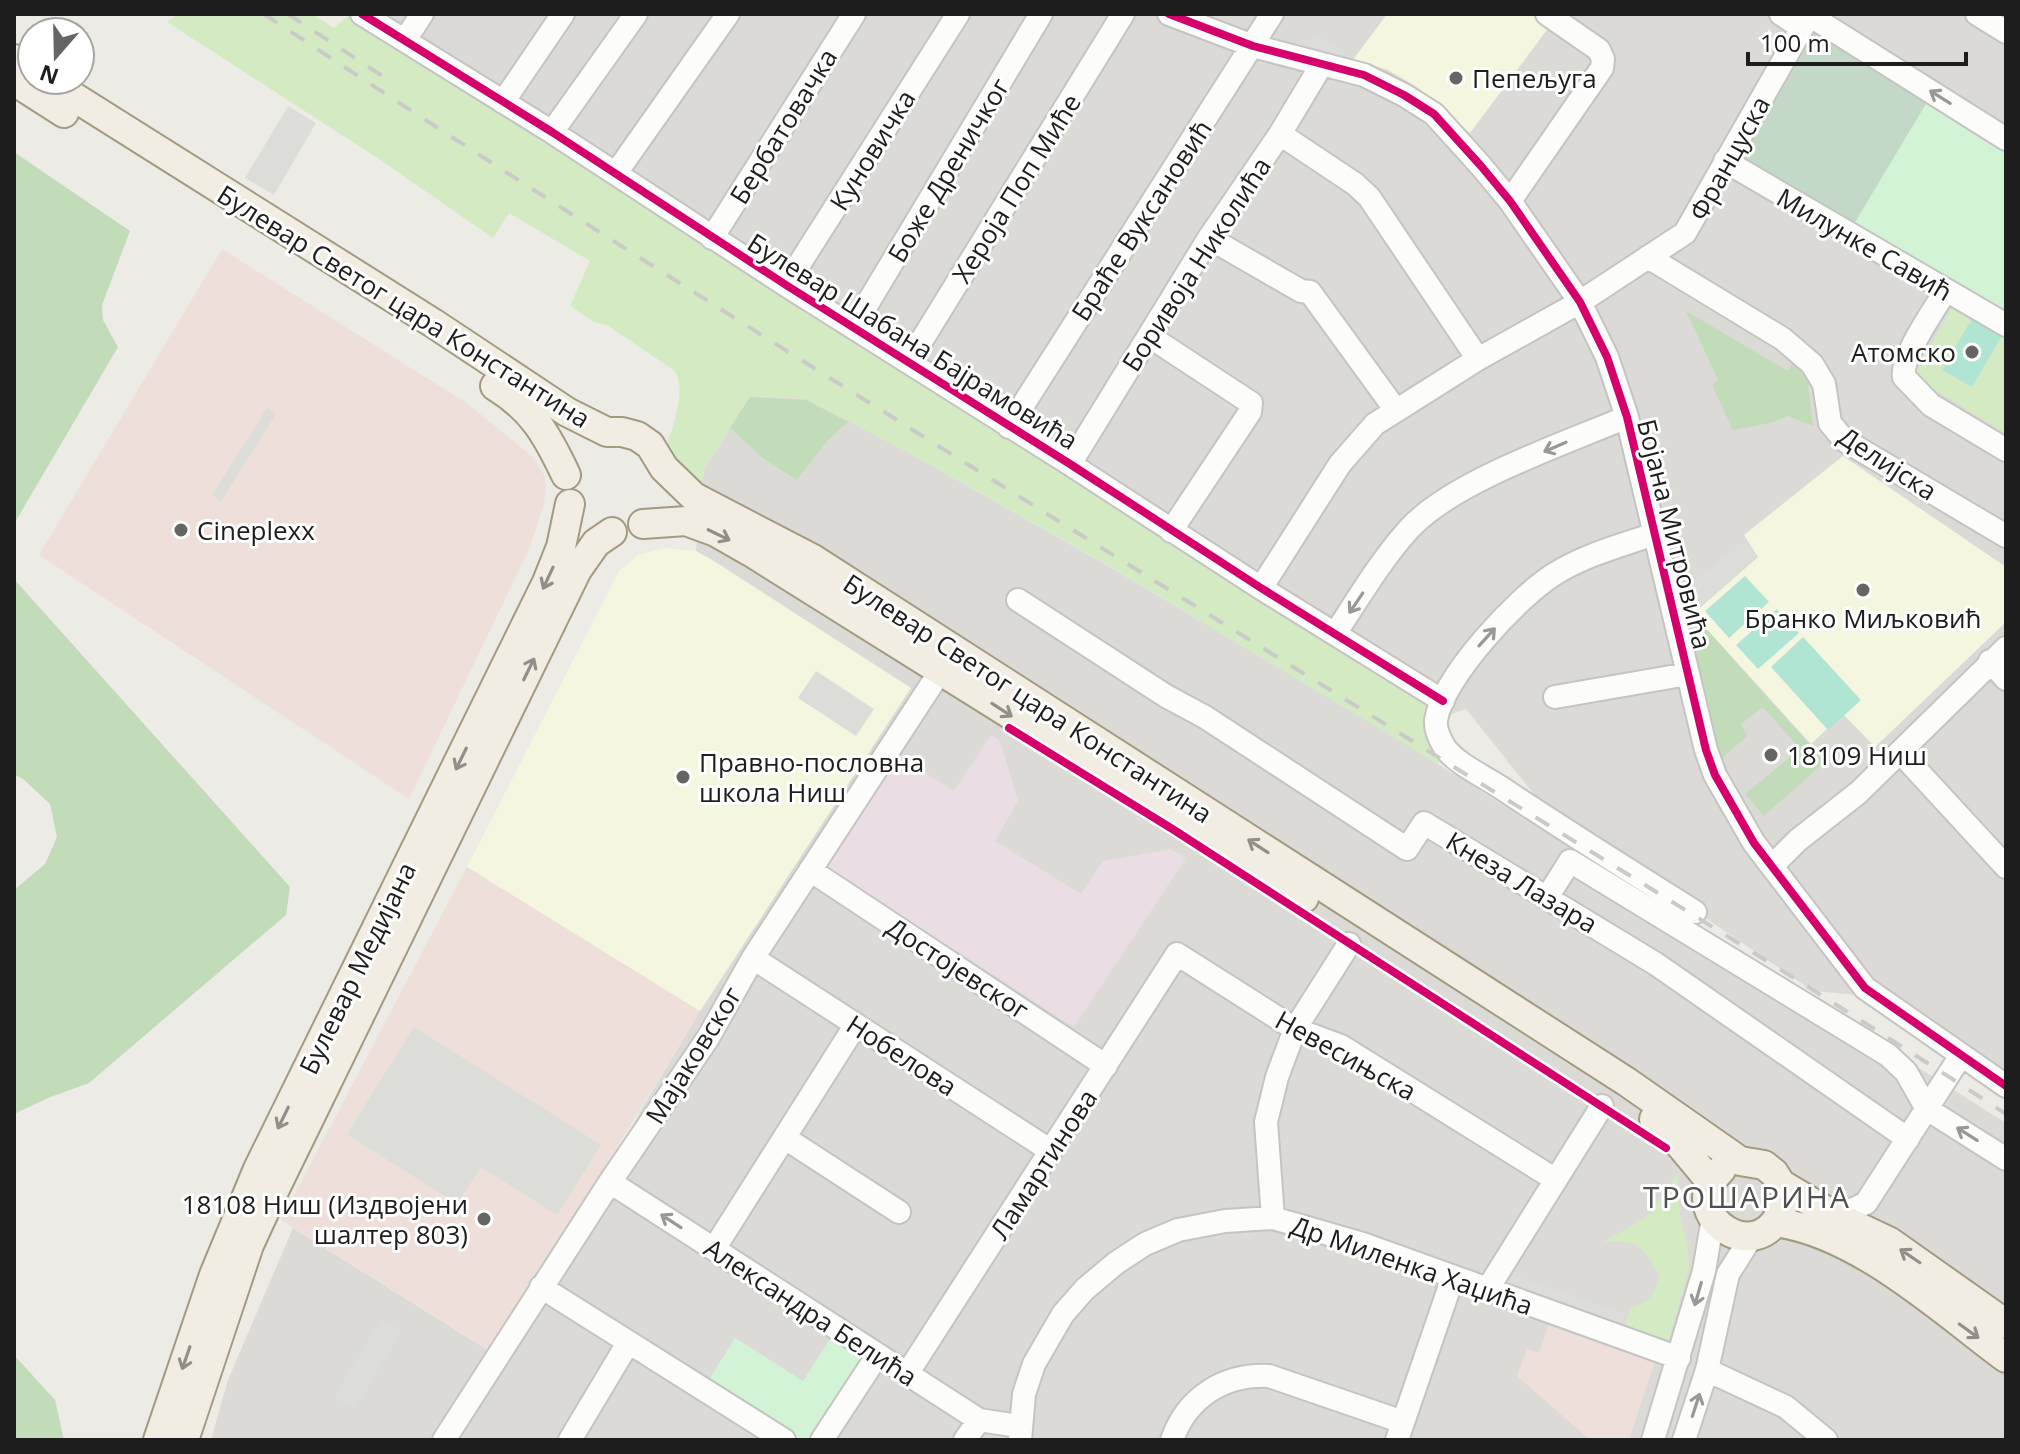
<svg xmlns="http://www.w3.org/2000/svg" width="2020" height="1454" viewBox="0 0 2020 1454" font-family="'Open Sans',sans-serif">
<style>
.residential{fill:#dbdad7}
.commercial{fill:#eedfda}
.industrial{fill:#eadee4}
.education{fill:#f4f6e0}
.grass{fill:#d4eac3}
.forest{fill:#c2dcba}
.cemetery{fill:#c4d8c7}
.park{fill:#d3f3d7}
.pitch{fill:#b0e5d4}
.parking{fill:#dcdcd9}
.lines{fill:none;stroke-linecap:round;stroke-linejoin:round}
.minor-casing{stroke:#c4c4c2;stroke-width:26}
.major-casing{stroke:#a29b82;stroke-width:32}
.minor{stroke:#fcfcfb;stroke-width:22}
.major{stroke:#f1ede3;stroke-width:28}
.rail{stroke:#cacac9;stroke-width:4;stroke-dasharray:16 16;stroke-linecap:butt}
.cycleway-casing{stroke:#fff;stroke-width:13}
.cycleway{stroke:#d6006c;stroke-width:8}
.oneway{stroke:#989897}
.oneway2{stroke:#928f8a}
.poi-dot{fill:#656563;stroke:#fff;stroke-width:3}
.labels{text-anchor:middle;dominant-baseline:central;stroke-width:6;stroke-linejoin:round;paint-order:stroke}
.poi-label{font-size:26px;fill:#1d1d1d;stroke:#fff;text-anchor:start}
.street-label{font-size:26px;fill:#1d1d1d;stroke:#fff}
.quarter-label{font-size:30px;letter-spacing:2px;fill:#505050;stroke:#fff}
</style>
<rect width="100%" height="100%" fill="#ecebe6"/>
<path class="residential" d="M344 14H2006V1073L1882 997 1813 991 1595 843 1533 793 1466 709 1439 718 408 58Z
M750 396 806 399 906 451 1112 568 1406 744 2006 1123V1440H211L228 1380 293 1228 491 1352 592 1199 644 1105 700 1011 910 688 696 551 704 469Z"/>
<path class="commercial" d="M222 249 468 404 534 458 544 475 546 488 544 504 530 547 409 799 39 555Z
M467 867 700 1011 492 1352 281 1220Z
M1551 1318 1657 1355 1629 1440H1590L1517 1376 1527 1349 1539 1353Z"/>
<path class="industrial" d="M991 735 1000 741 1018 801 995 841 1081 894 1103 861 1171 849 1186 858 1074 1027 826 867 898 756 954 791Z"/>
<path class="education" d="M1387 14H1547L1555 19 1470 133 1415 86 1388 70 1353 60Z
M1843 456 2006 567V622L1875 747 1843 714 1811 744 1693 614 1758 557 1744 535Z
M666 548 696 551 714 561 911 688 700 1011 467 867 619 571 638 555Z"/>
<path class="grass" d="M178 14H312L334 28 350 14H360L1441 702 1445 750 1438 764 1113 568 906 451 806 399 750 396 704 469 702 485 666 449C672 426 687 393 675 371L607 325 594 322 570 306 590 261 509 213 493 238 379 159 167 22Z
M1953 306 1973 317 1942 370 1971 387 2003 334 2006 336V434L1913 376Z
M1678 1173 1679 1205 1681 1222 1687 1240 1689 1268 1666 1350 1622 1334 1631 1307C1652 1303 1654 1293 1660 1275 1640 1245 1640 1240 1603 1242L1646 1218Z"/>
<path class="forest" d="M14 152 130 231 102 305 103 320 118 347 14 524Z
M1686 311 1788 371 1794 360 1808 383 1813 426 1788 416 1770 423 1733 430 1712 385 1718 380Z
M750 397 806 400 848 422 827 441 797 480 763 458 730 428Z
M14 579 290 887 286 915 89 1083 48 1098 14 1114V890L45 864 57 837 50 804 22 778 14 775Z
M1676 595 1825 762 1764 816 1745 794 1800 749 1763 707 1741 724 1747 736 1719 761Z
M14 1355 55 1400 64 1440H14Z"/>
<path class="cemetery" d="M1816 32 1929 99 1853 226 1741 159Z"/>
<path class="park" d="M1929 99 2006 147V315L1853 226Z
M832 1336 867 1358 814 1440H793L706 1384 735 1338 803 1381Z"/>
<path class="pitch" d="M1973 317 2003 334 1972 387 1942 370Z
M1745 576 1769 602 1729 638 1705 611Z
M1777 609 1799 633 1758 669 1736 645Z
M1803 637 1861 700 1828 730 1771 667Z"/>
<path class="parking" d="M1316 35 1344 51 1338 62 1305 51Z
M288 106 316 123 274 195 245 178Z
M267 408 276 414 221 501 212 495Z
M1745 541 1756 557 1693 613 1677 594Z
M816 671 874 709 856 736 798 698Z
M414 1027 601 1145 557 1215 481 1167 457 1204 347 1134Z
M1513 1275 1626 1314 1619 1333 1508 1294Z
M381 1319 402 1331 354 1409 334 1397Z"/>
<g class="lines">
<g class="minor-casing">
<path id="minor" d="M362 14 552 132 786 285 1070 464 1261 588 1443 701
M1169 14 1253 46 1364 75 1404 95 1434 114 1481 166 1510 201 1580 302 1607 357 1627 417 1706 750 1715 775 1754 843 1865 988 2006 1086
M1781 14 1802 28
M1977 14 2006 32
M1809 15 2006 139
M405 40 422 14
M503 102 563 14
M552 132 636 14
M1280 134 1355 184 1369 197 1478 359
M1725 161 2006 325
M616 173 728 14
M1510 201 1602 68 1603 59 1599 50 1547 14
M712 238 854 14
M1209 238 1301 291 1310 292 1395 409
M1648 257 1783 339 1812 364 1824 384 1830 423 1844 440 2006 536
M786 285 958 14
M1946 290C1935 309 1900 357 1904 377L1931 405 2006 450
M854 326 1041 14
M1149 336 1251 403 1250 412 1171 531
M909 361 1123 14
M1009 427 1272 14
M1070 464 1209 238 1280 134 1322 64
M1654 534C1620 546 1584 555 1553 575 1517 598 1443 677 1436 720 1435 730 1440 740 1445 748 1457 764 1483 776 1500 787 1564 830 1630 871 1695 912
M1261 588 1340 464 1375 424 1478 359 1580 302 1685 233 1810 14
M1018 600 1166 696 1205 717 1407 849 1424 823 1656 964 1908 1139
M1335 634C1358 599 1381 560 1409 529 1453 481 1566 443 1627 417
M1990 661 2006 679
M1555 697 1688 674
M1900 752 2006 867
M1772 866 1798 840 1858 793 2006 648
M810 870 1106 1066
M1548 896 1570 861 1888 1055 1906 1072 1927 1109 2006 1159
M753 958 1051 1151
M785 1138 899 1212
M610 1182 979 1420 1019 1426
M1833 1215 1846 1213 1866 1203 1960 1057
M1273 1218 1266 1122 1277 1077 1295 1029 1349 944
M714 1249 855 1026
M541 1287 784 1440
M1487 1290 1602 1106
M1707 1370 1786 1407 1826 1440
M907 1374 1177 954 1295 1029 1341 1046 1556 1180
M444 1440 610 1182 708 1038 753 958 941 670
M570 1440 628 1343
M822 1440 877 1356
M965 1440 979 1420
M1020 1440 1024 1394 1034 1364 1063 1314 1085 1289 1116 1263 1145 1244 1178 1230 1225 1221 1273 1218 1363 1244 1679 1358
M1172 1440C1187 1397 1224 1374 1269 1376L1403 1422
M1397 1440 1453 1277
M1653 1440 1704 1271 1713 1218
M1684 1440 1707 1370 1728 1274 1752 1236"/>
</g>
<g class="major-casing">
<path id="major" d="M14 59 32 70
M47 80 433 323 567 412 607 432H622L637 436 650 445 664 468 694 497 813 559 1627 1082 1740 1161 1764 1165 1774 1173 1781 1184 1833 1215 1890 1242 2006 1324
M14 81 64 113
M495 386C533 409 547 435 566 475
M643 524 686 521 716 532 751 552 1304 898
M1654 1119 1666 1128 1711 1182
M1721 1170C1673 1216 1763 1273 1783 1205
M1775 1222C1858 1233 1940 1309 2006 1358
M158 1440 214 1275 258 1169 547 582 561 547 570 504
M184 1440 249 1245 273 1193 577 570 596 543 612 532"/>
</g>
<use href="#minor" class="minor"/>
<use href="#major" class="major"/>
<path class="rail" d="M264 14C655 273 1056 519 1454 767 1639 881 1824 995 2006 1114
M288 14 390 81"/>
<g class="cycleway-casing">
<path id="cycleway" d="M362 14 552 132 786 285 1070 464 1261 588 1443 701
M1169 14 1253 46 1364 75 1404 95 1434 114 1481 166 1510 201 1580 302 1607 357 1627 417 1706 750 1715 775 1754 843 1865 988 2006 1086
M1009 728 1174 830 1666 1148"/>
</g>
<use href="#cycleway" class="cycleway"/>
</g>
<defs><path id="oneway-shaft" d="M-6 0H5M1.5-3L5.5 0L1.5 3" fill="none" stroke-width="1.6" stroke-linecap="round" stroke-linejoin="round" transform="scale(2)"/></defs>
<g class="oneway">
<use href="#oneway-shaft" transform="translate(1940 97) rotate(-148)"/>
<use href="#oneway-shaft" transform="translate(1555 447) rotate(157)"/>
<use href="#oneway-shaft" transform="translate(1356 603) rotate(124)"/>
<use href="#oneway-shaft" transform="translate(1487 637) rotate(-48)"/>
<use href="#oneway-shaft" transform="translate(1967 1134) rotate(-148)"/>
<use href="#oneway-shaft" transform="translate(671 1221) rotate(-147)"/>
<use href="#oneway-shaft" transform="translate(1698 1294) rotate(106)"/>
<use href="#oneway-shaft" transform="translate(1696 1405) rotate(-72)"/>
</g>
<g class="oneway2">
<use href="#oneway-shaft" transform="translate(719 535) rotate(26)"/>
<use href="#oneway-shaft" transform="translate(548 578) rotate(115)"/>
<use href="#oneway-shaft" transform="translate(529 669) rotate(-64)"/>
<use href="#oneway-shaft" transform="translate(1002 710) rotate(33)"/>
<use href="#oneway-shaft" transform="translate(461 759) rotate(116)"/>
<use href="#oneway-shaft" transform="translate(1258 846) rotate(-147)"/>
<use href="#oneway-shaft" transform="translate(283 1118) rotate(116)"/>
<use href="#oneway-shaft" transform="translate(1910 1256) rotate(-146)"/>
<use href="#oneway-shaft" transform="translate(1969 1331) rotate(36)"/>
<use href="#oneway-shaft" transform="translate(186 1358) rotate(109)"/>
</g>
<g class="poi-dot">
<circle cx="1456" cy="78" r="8"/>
<circle cx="1972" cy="352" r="8"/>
<circle cx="181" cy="530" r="8"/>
<circle cx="1863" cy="590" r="8"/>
<circle cx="1771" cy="755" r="8"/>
<circle cx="683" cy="777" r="8"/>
<circle cx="484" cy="1219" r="8"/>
</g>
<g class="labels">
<g class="poi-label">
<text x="1472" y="78">Пепељуга</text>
<text x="1956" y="352" text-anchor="end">Атомско</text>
<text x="197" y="530">Cineplexx</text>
<text x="1863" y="618" text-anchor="middle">Бранко Миљковић</text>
<text x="1787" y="755">18109 Ниш</text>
<text x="699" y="762">Правно-пословна<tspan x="699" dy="30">школа Ниш</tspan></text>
<text x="468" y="1204" text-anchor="end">18108 Ниш (Издвојени<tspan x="468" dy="30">шалтер 803)</tspan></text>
</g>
<g class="street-label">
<text transform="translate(783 126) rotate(-58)">Бербатовачка</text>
<text transform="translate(872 150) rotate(-58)">Куновичка</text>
<text transform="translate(1729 158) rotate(-61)">Француска</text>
<text transform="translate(948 170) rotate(-59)">Боже Дреничког</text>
<text transform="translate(1016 188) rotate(-58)">Хероја Поп Миће</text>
<text transform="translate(1141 220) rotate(-57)">Браће Вуксановић</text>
<text transform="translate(1865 244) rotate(30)">Милунке Савић</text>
<text transform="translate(1196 264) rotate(-57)">Боривоја Николића</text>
<text transform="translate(404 306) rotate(32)">Булевар Светог цара Константина</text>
<text transform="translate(913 341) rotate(32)">Булевар Шабана Бајрамовића</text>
<text transform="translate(1888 463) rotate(33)">Делијска</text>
<text transform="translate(1675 534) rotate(76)">Бојана Митровића</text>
<text transform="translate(1028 698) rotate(33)">Булевар Светог цара Константина</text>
<text transform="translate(1522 882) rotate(31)">Кнеза Лазара</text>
<text transform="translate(357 968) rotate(-64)">Булевар Медијана</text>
<text transform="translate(958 968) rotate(33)">Достојевског</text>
<text transform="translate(693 1055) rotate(-58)">Мајаковског</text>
<text transform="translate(902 1055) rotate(33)">Нобелова</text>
<text transform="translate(1346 1055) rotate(29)">Невесињска</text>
<text transform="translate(1043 1164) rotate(-57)">Ламартинова</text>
<text transform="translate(1412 1265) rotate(19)">Др Миленка Хаџића</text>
<text transform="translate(811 1312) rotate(33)">Александра Белића</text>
</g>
<g class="quarter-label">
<text x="1747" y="1196">ТРОШАРИНА</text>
</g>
</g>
<rect width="2020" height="1454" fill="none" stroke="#1d1d1d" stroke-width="32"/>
<g transform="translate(56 56) rotate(200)"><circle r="38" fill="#ffffff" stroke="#a5a5a5" stroke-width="2"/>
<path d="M0-6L14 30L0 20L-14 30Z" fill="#656563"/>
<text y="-12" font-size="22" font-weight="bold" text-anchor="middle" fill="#1d1d1d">N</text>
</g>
<path d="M1748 52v12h218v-12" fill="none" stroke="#1d1d1d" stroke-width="4"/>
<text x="1760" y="52" font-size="24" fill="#1d1d1d" stroke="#ffffff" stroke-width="6" paint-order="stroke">100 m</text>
</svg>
